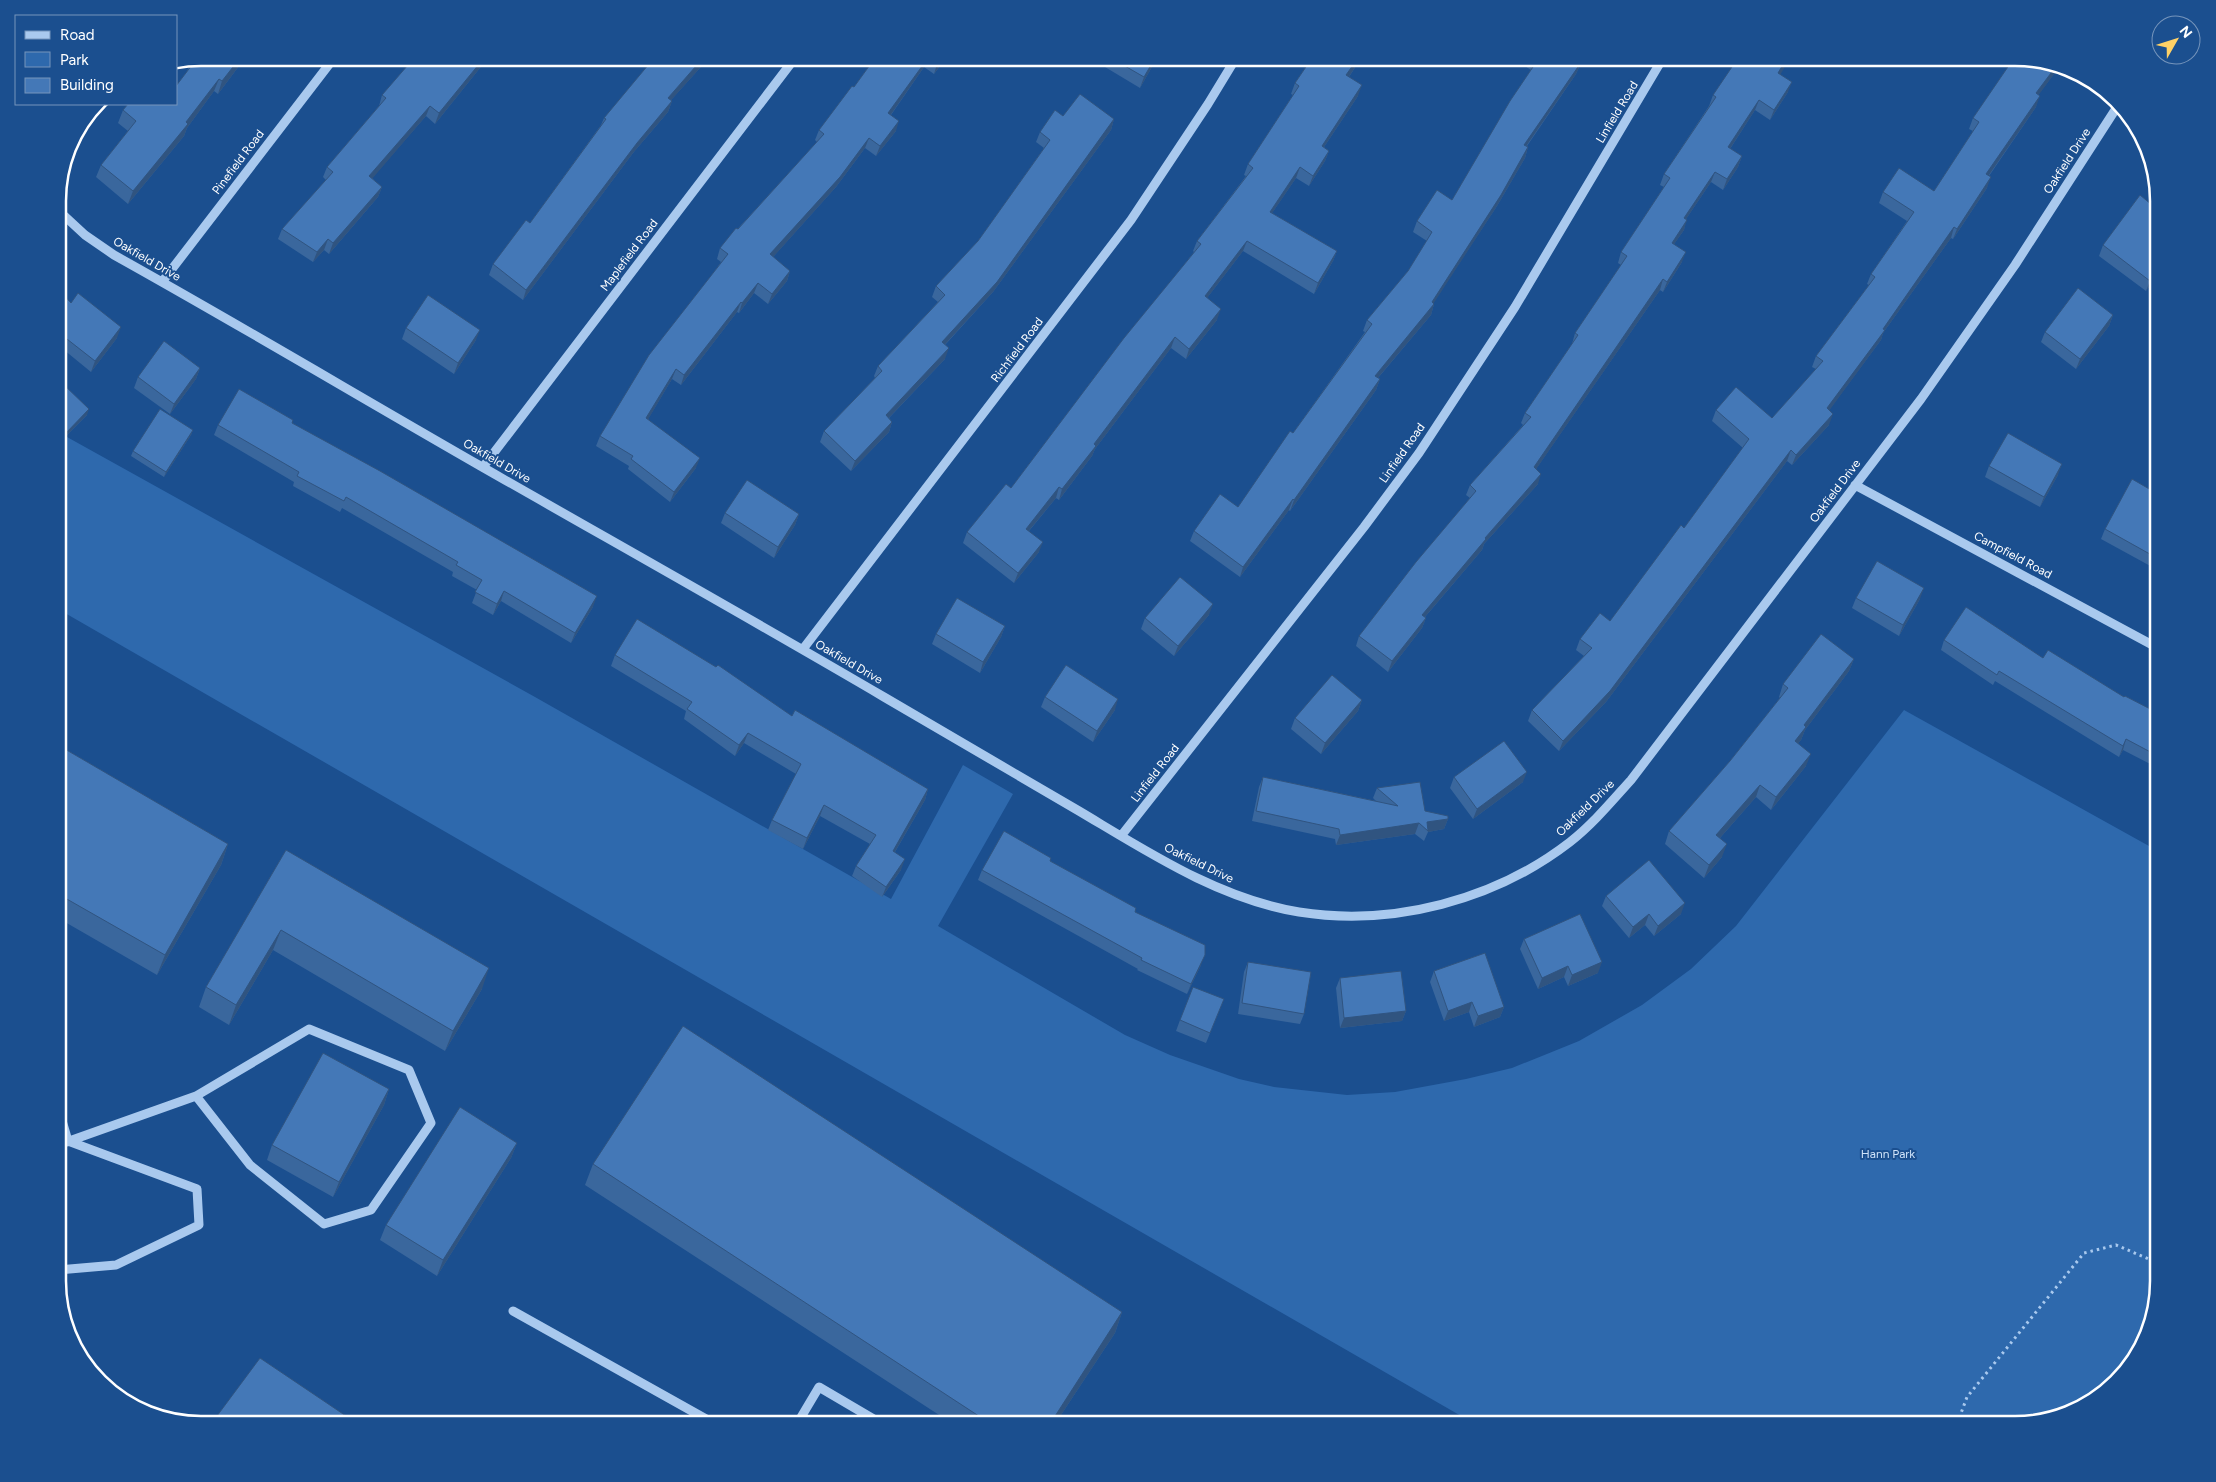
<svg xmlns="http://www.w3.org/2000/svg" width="2216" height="1482" viewBox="0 0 2216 1482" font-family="Figtree,sans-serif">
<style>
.green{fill:#2e69ad}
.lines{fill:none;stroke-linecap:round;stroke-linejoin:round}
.path{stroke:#a9c9ee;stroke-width:3;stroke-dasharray:2.5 4;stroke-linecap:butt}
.minor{stroke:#a9c9ee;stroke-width:9}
.wall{fill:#3a679d}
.shaded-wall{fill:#305480}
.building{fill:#4478b7;stroke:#305480}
.labels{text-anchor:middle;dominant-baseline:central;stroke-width:4;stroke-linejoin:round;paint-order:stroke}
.street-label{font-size:12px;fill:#fff;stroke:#1b4f8f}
.park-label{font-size:12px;fill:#cfe3fa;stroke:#1b4f8f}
.rim{fill:none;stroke:#fff;stroke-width:2.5}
</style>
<rect width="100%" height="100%" fill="#1b4f8f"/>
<path class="green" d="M58 432 535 697 891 899 963 765 1013 794 938 926 1125 1035 1170 1055 1239 1079 1274 1087 1347 1095 1395 1092 1466 1079 1512 1068 1579 1041 1642 1005 1691 969 1736 926 1904 710 2158 851V1281L2134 1361 2079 1410 2015 1424H1475L58 609Z"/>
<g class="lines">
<path class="path" d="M1957 1424 1967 1397 2084 1253 2116 1245 2158 1263"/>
<path class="minor" d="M58 210 85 235 114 255C238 324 360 397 484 468 617 544 751 619 884 697 949 735 1014 773 1079 811 1148 852 1219 899 1299 912 1393 927 1495 900 1570 842 1593 824 1612 801 1631 780L1921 399 2015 265 2117 107
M162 282 334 58
M483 467 795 58
M1855 485 2158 648
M803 649 1131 220 1208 104 1236 58
M1121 836 1364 527 1419 453 1515 307 1663 58
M58 1107 68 1141
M58 1145 196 1096 250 1165 324 1224 371 1210 431 1123 409 1070 309 1029 196 1096
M58 1270 116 1265 199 1225 197 1189 68 1141
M513 1311 715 1424
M797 1424 819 1387 882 1424"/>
</g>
<path class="wall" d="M201 58H245L218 94 214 91 187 128 184 136 128 204 96 177 101 165 128 131 118 123 123 110 176 104 191 60Z
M488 58 435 124 426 116 372 178 382 187 378 197 329 254 324 250 313 262 278 239 282 229 326 180 323 177 327 167 379 106 382 95Z
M709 58 671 100 672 101 668 112 633 153 523 300 489 275 493 264 530 223 601 125 604 118Z
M875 58H946L934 74 924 67 891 115 896 131 876 156 865 148 836 187 773 257 790 271 787 281 768 304 754 293 739 313 737 312 681 385 672 379 648 419 696 468 670 502 628 469 629 466 596 446 600 436 721 262 717 259 720 248 817 142 815 140 819 130 854 87Z
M1102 58H1157L1140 88 1100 64Z
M1312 58H1361L1349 77 1358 96 1324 147 1329 151 1325 161 1309 186 1296 178 1272 213 1337 251 1333 261 1314 294 1243 251 1207 298 1217 320 1186 359 1171 348 1095 449 1092 456 1059 500 1056 498 1029 531 1039 552 1014 583 963 543 967 532 1011 488 1194 252 1193 251 1197 241 1246 176 1244 175 1248 164 1293 95 1291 94 1295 83Z
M1512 58H1585L1580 65 1576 74 1527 146 1528 147 1525 158 1497 206 1433 303 1434 304 1431 315 1378 378 1380 379 1376 390 1290 511 1289 510 1240 577 1190 541 1194 531 1238 507 1293 433 1365 332 1363 331 1367 320 1408 271 1427 241 1413 232 1417 221 1452 200 1531 70Z
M2015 58 2057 70 2038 95 2036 107 1989 176 1987 188 1953 239 1951 238 1883 333 1881 340 1829 410V425L1792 465 1787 461 1606 702 1559 751 1528 721 1532 710 1584 656 1576 650 1580 639 1610 621 1684 528 1743 448 1712 421 1716 410 1772 418 1816 369 1812 367 1816 356 1869 285 1867 284 1871 274 1907 221 1879 203 1883 192 1934 191 1973 131 1969 129 1973 118Z
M1780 74 1788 92 1770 120 1755 110 1730 149 1742 156 1738 167 1723 190 1711 182 1686 219 1684 230 1674 244 1682 262 1663 292 1660 290 1536 469 1538 484 1484 544 1482 550 1425 617 1426 618 1422 628 1388 672 1356 646 1359 636 1470 498 1466 495 1470 485 1523 425 1521 423 1525 413 1572 344 1575 333 1621 265 1618 263 1621 252 1664 187 1660 185 1664 174 1709 106 1713 95Z
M1063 116 1114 119 1111 130 993 292 945 345V359L889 418 892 422 889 432 851 471 820 442 824 431 875 378 874 376 878 366 938 302 932 297 936 286 978 241 1044 148 1036 142 1040 132Z
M2158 210V237L2157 239 2158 241V274L2146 291 2099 256 2103 245Z
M58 289 71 303 117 338 91 372 58 345Z
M2113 315 2109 326 2076 369 2041 342 2045 332Z
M406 328 476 340 454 374 402 339Z
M200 368 196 379 170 414 134 388 138 377Z
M58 388 87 415 63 439 58 434Z
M292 423 593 607 571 643 501 601 493 615 472 603 477 590 452 576 453 572 342 508 340 512 293 486 294 482 214 435 218 425Z
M193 430 191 435 164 477 131 456 133 451Z
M1989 466 2058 475 2040 507 1985 477Z
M2158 494 2153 506 2158 509V559L2154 568 2101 539 2105 529Z
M725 513 799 514 795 525 774 558 721 523Z
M1856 598 1920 599 1899 636 1852 608Z
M1209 615 1174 656 1141 629 1145 618Z
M1005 626 1001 637 980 673 932 644 936 634Z
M1944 640 2043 658 2124 697 2158 713V768L2123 750 2119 757 1995 681 1993 685 1941 650Z
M615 655 792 716 928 789 925 800 895 852 901 870 882 897 852 876 856 866 870 844 820 816 803 849 768 830 772 820 796 774 744 743 735 756 684 719 686 711 611 666Z
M1854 659 1849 671 1805 730 1801 740 1798 743 1806 766 1771 810 1756 797 1720 838 1722 857 1704 878 1665 844 1669 831 1730 761 1780 698 1779 697 1783 684Z
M1045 697 1115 710 1093 742 1041 707Z
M1362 700 1358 711 1321 754 1291 729 1295 718Z
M58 745 228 844 221 865 157 975 58 918Z
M1263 777 1376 801 1373 798 1377 788 1425 811 1448 819 1444 829 1428 832 1424 841 1415 834 1336 845 1335 839 1252 821 1259 787Z
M1454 777 1523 782 1473 819 1450 788Z
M286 850 482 989 445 1051 273 950 229 1025 199 1007 206 987Z
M1050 861 1135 912 1201 965 1187 994 1137 970 1138 969 978 880 982 870Z
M1606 896 1681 914 1654 936 1645 925 1629 938 1602 906Z
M1524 939 1598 973 1568 986 1564 977 1538 989 1520 949Z
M1248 962 1304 1014 1300 1024 1238 1014 1244 972Z
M1434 971 1504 1007 1500 1017 1474 1027 1469 1012 1444 1021 1430 982Z
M1340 978 1406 1011 1402 1021 1340 1028 1336 988Z
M1224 999 1206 1043 1176 1031 1180 1020Z
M389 1089 384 1105 333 1197 267 1160 272 1145Z
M517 1143 511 1158 437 1276 380 1240 386 1225Z
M593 1164 1122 1312 1115 1333 1055 1424H953L585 1185Z"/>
<path class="shaded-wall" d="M240 58H245L218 94 222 81Z
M484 58H488L435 124 439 113Z
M703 58H709L664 108 668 98Z
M928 58 924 67 885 123 888 113Z
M942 58H946L934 74 937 64Z
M1155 58H1157L1140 88 1144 77Z
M1358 58H1361L1343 86 1346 75Z
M1582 58H1585L1580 65 1576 74 1520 155 1524 145Z
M1787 58H1790L1775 84 1778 73Z
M2054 69 2057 70 2032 104 2036 93Z
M219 79 214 91 187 128 184 136 128 204 133 191Z
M1792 82 1788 92 1770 120 1774 110Z
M1362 85 1358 96 1318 156 1322 146Z
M2040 96 2036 107 1982 185 1986 174Z
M1759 100 1755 110 1724 158 1728 147Z
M672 101 668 112 633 153 523 300 526 290 637 143Z
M430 106 426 116 366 186 369 176Z
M1114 119 1111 130 993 292 938 352 942 342Z
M899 121 896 131 876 156 880 146Z
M869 138 865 148 836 187 766 265 770 254Z
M1528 147 1525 158 1497 206 1428 312 1432 302Z
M1329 151 1325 161 1309 186 1313 176Z
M1742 156 1738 167 1723 190 1727 179Z
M1300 167 1296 178 1266 222 1270 212Z
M1715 172 1711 182 1680 228 1684 218Z
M1991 177 1987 188 1953 239 1957 229Z
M382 187 378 197 329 254 333 243Z
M1687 220 1684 230 1668 253 1672 243Z
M1954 227 1951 238 1883 333 1881 340 1823 419 1827 408Z
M2158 232V237L2150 248 2154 238Z
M328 239 324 250 313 262 317 252Z
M1247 241 1243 251 1201 306 1205 296Z
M1337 251 1333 261 1314 294 1318 283Z
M1686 252 1682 262 1663 292 1667 282Z
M2158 269V274L2146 291 2150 281Z
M790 271 787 281 768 304 772 294Z
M1663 279 1660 290 1530 478 1534 467Z
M758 283 754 293 739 313 742 303Z
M741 302 737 312 681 385 684 375Z
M1434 304 1431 315 1371 386 1375 376Z
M1221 309 1217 320 1186 359 1189 349Z
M2113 315 2109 326 2076 369 2080 359Z
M121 327 117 338 91 372 95 361Z
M480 330 476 340 454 374 458 363Z
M1175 337 1171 348 1095 449 1092 456 1059 500 1062 489 1094 444Z
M949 348 945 359 882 425 886 415Z
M200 368 196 379 170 414 174 404Z
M676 369 672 379 643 428 646 418Z
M1380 379 1376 390 1290 511 1294 500Z
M89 409 87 415 63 439 65 434Z
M1833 414 1829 425 1792 465 1796 455Z
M892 422 889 432 851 471 855 461Z
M193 430 191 435 164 477 166 472Z
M1791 450 1787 461 1606 702 1559 751 1563 741Z
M700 458 696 468 670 502 674 492Z
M2062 464 2058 475 2040 507 2044 497Z
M1541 474 1538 484 1484 544 1482 550 1418 625 1422 615 1485 538Z
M1059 487 1056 498 1022 539 1026 529Z
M2158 494 2154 504 2148 516 2151 505Z
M1293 499 1289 510 1240 577 1243 567Z
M799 514 795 525 774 558 778 547Z
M1043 542 1039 552 1014 583 1018 573Z
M2158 556V559L2154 568 2157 558Z
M1924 588 1920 599 1899 636 1903 625Z
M504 591 501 601 493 615 497 604Z
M597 596 593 607 571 643 575 633Z
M1213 604 1209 615 1174 656 1178 646Z
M1426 618 1422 628 1388 672 1392 661Z
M1005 626 1001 637 980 673 983 662Z
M1854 659 1849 671 1805 730 1801 740 1790 753 1795 741 1804 725Z
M1118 699 1115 710 1093 742 1097 731Z
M1362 700 1358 711 1321 754 1325 743Z
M748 733 744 743 735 756 739 745Z
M2126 739 2123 750 2119 757 2123 746Z
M1811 754 1806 766 1771 810 1776 797Z
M1527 772 1523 782 1473 819 1477 809Z
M1760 785 1756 797 1712 847 1716 835Z
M928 789 925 800 889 862 893 851Z
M824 805 820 816 803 849 807 838Z
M1448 819 1444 829 1428 832 1427 822Z
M1419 823 1415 834 1336 845 1340 835Z
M228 844 221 865 157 975 165 955Z
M1727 844 1722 857 1704 878 1709 865Z
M905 859 901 870 882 897 886 887Z
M1685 903 1681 914 1654 936 1658 926Z
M1649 914 1645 925 1629 938 1633 927Z
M281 930 273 950 229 1025 236 1005Z
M1205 955 1201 965 1187 994 1191 984Z
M1602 962 1598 973 1568 986 1572 975Z
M1568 966 1564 977 1538 989 1542 978Z
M489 968 482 989 445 1051 453 1031Z
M1472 1002 1469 1012 1444 1021 1448 1011Z
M1504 1007 1500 1017 1474 1027 1478 1016Z
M1406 1011 1402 1021 1340 1028 1344 1018Z
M389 1089 384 1105 333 1197 339 1182Z
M517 1143 511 1158 437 1276 443 1260Z
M1122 1312 1115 1333 1055 1424H1050Z"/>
<path class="building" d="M201 58H240L222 81 219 79 186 122 188 124 133 191 101 165 136 121 123 110 128 104H176V86L195 61 193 59Z
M414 58H484L439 113 430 106 369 176 382 187 333 243 328 239 317 252 282 229 333 172 327 167 386 98 382 95Z
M654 58H703L668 98 672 101 637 143 526 290 493 264 526 220 530 223 606 119 604 118Z
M875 58H928L888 113 899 121 880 146 869 138 840 177 770 254 790 271 772 294 758 283 742 303 741 302 684 375 676 369 646 418 700 458 674 492 631 459 633 456 600 436 649 355 728 254 720 248 736 228 738 229 824 134 819 130 852 86 854 87Z
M928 58H942L937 64Z
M1111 58H1155L1144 77Z
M1312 58H1358L1346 75 1362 85 1322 146 1329 151 1313 176 1300 167 1270 212 1337 251 1318 283 1247 241 1205 296 1221 309 1189 349 1175 337 1094 444 1096 446 1062 489 1059 487 1026 529 1043 542 1018 573 967 532 1006 484 1011 488 1124 338 1201 244 1197 241 1253 168 1248 164 1299 86 1295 83Z
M1531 58H1582L1578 63 1580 64 1524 145 1528 147 1501 195 1432 302 1434 304 1375 376 1380 379 1294 500 1293 499 1243 567 1194 531 1220 494 1238 507 1290 431 1293 433 1372 324 1367 320 1408 271 1432 232 1417 221 1437 190 1452 200 1510 101 1537 61Z
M1738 58H1787L1778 73 1792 82 1774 110 1759 100 1728 147 1742 156 1727 179 1715 172 1684 218 1687 220 1672 243 1686 252 1667 282 1663 279 1534 467 1541 474 1485 538 1486 539 1422 615 1426 618 1392 661 1359 636 1416 562 1476 491 1470 485 1531 417 1525 413 1578 335 1575 333 1627 256 1621 252 1670 178 1664 174 1716 97 1713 95Z
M2014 58 2054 69 2036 93 2040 96 1986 174 1991 177 1957 229 1954 227 1883 329 1885 330 1827 408 1833 414 1796 455 1791 450 1610 691 1563 741 1532 710 1592 648 1580 639 1600 613 1610 621 1681 525 1684 528 1749 439 1716 410 1736 387 1772 418 1823 361 1816 356 1875 277 1871 274 1914 212 1883 192 1899 168 1934 191 1979 122 1973 118Z
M1080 94 1114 119 997 282 942 342 949 348 886 415 892 422 855 461 824 431 882 371 878 366 945 295 936 286 978 241 1050 140 1040 132 1055 110 1063 116Z
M2140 195 2158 210V232L2154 238 2158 241V269L2150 281 2103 245Z
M2078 288 2113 315 2080 359 2045 332Z
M58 289 71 303 78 293 121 327 95 361 58 332Z
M428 295 480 330 458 363 406 328Z
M164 341 200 368 174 404 138 377Z
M62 383 89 409 65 434 58 426V388Z
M239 389 293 420 292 423 380 471 597 596 575 633 504 591 497 604 475 592 482 580 456 565 458 562 346 497 344 501 297 476 299 472 218 425Z
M160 409 193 430 166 472 133 451Z
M2008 433 2062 464 2044 497 1989 466Z
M2132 479 2158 494 2151 505 2158 509V556L2157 558 2105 529Z
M747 480 799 514 778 547 725 513Z
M1877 561 1924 588 1903 625 1856 598Z
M1180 577 1213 604 1178 646 1145 618Z
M957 598 1005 626 983 662 936 634Z
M1966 607 2043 658 2048 650 2124 697 2125 696 2158 713V756L2126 739 2123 746 1999 671 1997 675 1944 640Z
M637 619 716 667 718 665 792 716 795 710 928 789 893 851 905 859 886 887 856 866 876 835 824 805 807 838 772 820 801 764 748 733 739 745 687 709 692 702 615 655Z
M1821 634 1854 659 1804 725 1806 727 1795 741 1811 754 1776 797 1760 785 1716 835 1727 844 1709 865 1669 831 1730 761 1788 688 1783 684Z
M1066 665 1118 699 1097 731 1045 697Z
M1332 675 1362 700 1325 743 1295 718Z
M1504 741 1527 772 1477 809 1454 777Z
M58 745 228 844 165 955 58 894Z
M1263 777 1398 806 1377 788 1420 782 1425 811 1448 816V819L1427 822 1428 831 1419 823 1340 835 1339 829 1256 811Z
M1004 831 1051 858 1050 861 1136 908 1135 912 1205 945V955L1191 984 1141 960 1142 958 982 870Z
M286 850 489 968 453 1031 281 930 236 1005 206 987Z
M1649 860 1685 903 1658 926 1649 914 1633 927 1606 896Z
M1580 914 1602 962 1572 975 1568 966 1542 978 1524 939Z
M1485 953 1504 1007 1478 1016 1472 1002 1448 1011 1434 971Z
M1248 962 1311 972 1304 1014 1242 1003Z
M1401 971 1406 1011 1344 1018 1340 978Z
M1193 987 1224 999 1210 1033 1180 1020Z
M683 1026 1122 1312 1050 1424H991L593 1164Z
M323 1053 389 1089 339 1182 272 1145Z
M460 1107 517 1143 443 1260 386 1225Z
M260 1358 358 1424H211Z
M1298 1415 1310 1424H1291Z"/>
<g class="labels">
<g class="street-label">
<text transform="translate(1617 112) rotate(-59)">Linfield Road</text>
<text transform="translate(2067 161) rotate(-57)">Oakfield Drive</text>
<text transform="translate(238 162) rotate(-53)">Pinefield Road</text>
<text transform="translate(629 255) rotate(-53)">Maplefield Road</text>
<text transform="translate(147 259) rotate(30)">Oakfield Drive</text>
<text transform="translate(1017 350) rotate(-53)">Richfield Road</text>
<text transform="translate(1402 453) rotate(-55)">Linfield Road</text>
<text transform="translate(497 461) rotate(30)">Oakfield Drive</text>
<text transform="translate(1835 491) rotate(-53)">Oakfield Drive</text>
<text transform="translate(2013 555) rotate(28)">Campfield Road</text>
<text transform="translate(849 662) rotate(30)">Oakfield Drive</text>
<text transform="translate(1155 773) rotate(-52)">Linfield Road</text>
<text transform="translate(1585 808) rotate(-44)">Oakfield Drive</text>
<text transform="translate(1199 863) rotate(26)">Oakfield Drive</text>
</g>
<g class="park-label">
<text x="1888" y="1154">Hann Park</text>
</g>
</g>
<path d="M0 0H2216V1482H0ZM201 66H2015A135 135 0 0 1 2150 201V1281A135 135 0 0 1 2015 1416H201A135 135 0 0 1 66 1281V201A135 135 0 0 1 201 66Z" fill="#1b4f8f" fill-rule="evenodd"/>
<path class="rim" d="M201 66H2015A135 135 0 0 1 2150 201V1281A135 135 0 0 1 2015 1416H201A135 135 0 0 1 66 1281V201A135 135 0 0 1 201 66Z"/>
<rect x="15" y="15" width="162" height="90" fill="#1b4f8f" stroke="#7695bc"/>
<rect x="25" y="31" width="25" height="8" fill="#a9c9ee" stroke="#7695bc"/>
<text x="60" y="40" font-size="15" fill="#ffffff">Road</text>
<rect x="25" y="52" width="25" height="15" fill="#2e69ad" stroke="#7695bc"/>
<text x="60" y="65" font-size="15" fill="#ffffff">Park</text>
<rect x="25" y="78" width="25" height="15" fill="#4478b7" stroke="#7695bc"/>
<text x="60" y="90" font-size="15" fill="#ffffff">Building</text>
<g transform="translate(2176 40) rotate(51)"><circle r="24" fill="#1b4f8f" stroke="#7695bc"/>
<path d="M0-4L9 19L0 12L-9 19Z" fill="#ffd166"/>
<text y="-8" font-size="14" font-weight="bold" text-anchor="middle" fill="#ffffff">N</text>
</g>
</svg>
